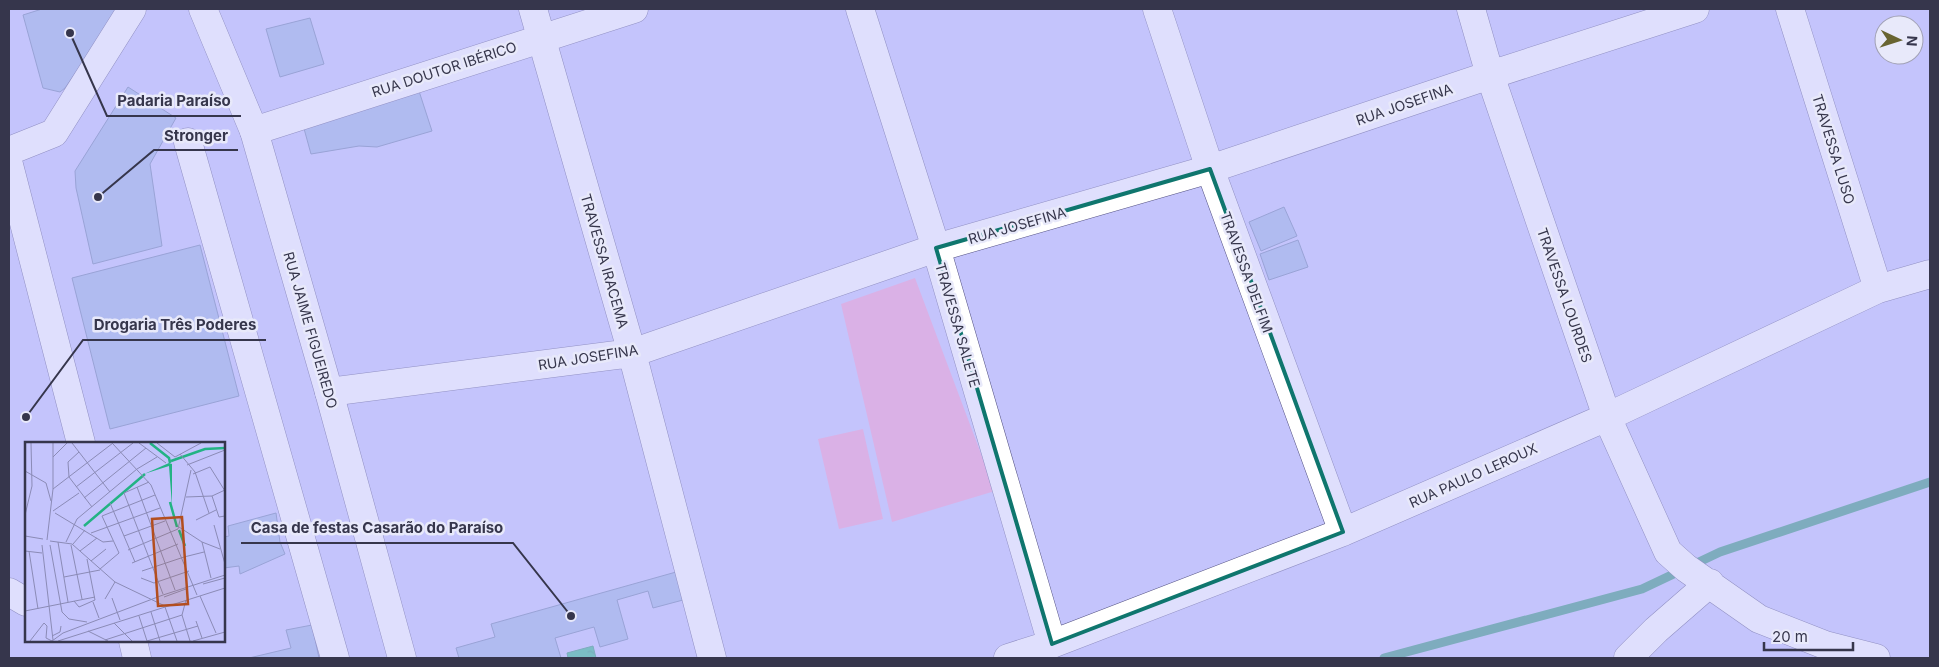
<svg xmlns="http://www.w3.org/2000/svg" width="1939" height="667" viewBox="0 0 1939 667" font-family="Inter,sans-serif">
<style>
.green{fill:#f39acd}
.water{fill:url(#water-ripples);stroke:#298e73}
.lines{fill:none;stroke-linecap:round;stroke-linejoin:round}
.stream{stroke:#298e73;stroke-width:9}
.building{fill:#97afe2;stroke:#647aa9}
.minor-casing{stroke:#545283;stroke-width:29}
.major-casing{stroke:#545283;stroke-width:29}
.minor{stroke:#fff;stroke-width:28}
.major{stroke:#fff;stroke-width:28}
.marked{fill:none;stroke:#0f766e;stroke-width:4;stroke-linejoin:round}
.labels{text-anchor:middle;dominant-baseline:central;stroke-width:5;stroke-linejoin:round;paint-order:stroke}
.street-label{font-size:14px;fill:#36364c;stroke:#e8e9fa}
.inset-river{fill:none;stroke:#23b384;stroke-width:2.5}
.inset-road{fill:none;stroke:#8b8bb6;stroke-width:1}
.view{fill:#b34e1f;fill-opacity:0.15;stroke:#b34e1f;stroke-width:2.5}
.inset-edge{fill:none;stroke:#36364c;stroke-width:2.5}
.leader{fill:none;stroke:#36364c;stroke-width:2}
.callout-dot{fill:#36364c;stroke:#e8e9fa;stroke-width:2}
.callout-label{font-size:15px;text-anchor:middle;font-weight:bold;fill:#36364c;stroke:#e8e9fa;stroke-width:5;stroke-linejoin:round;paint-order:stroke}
</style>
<defs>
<pattern id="water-ripples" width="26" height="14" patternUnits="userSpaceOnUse" patternTransform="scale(1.25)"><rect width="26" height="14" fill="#23b384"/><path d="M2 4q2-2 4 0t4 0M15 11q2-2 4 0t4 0" fill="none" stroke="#1f926e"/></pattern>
</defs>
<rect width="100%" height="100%" fill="#c4c4fc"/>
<path class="green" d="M915 278 995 491 892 522 841 304Z
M863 429 883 519 839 529 818 439Z"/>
<path class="water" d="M593 646 596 658H568L567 653Z"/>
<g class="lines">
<path class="stream" d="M1384 658 1642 589 1720 552 1930 482"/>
</g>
<path class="building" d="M42 9H120L65 88 60 92 43 88 23 15Z
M310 18 324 64 280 77 266 29Z
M128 87 176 118 150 164 162 246 93 264 76 188 75 171Z
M418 88 432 131 377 147 359 146 311 154 303 125Z
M1284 207 1297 236 1261 251 1249 222Z
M1298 240 1308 267 1269 280 1260 254Z
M200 245 239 396 110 429 72 278Z
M276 513 280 542 285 554 240 574 239 566 224 568V537L229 536 228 526Z
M676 572 683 600 653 608 648 591 617 600 628 639 600 647 594 627 555 638 561 658H459L456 648 495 637 491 624Z
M312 625 319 658H249L291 648 286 630Z"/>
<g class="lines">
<g class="minor-casing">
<path id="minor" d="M533 9 632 353 712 658
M860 9 936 248 1052 644
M1157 9 1210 169 1343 532
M1471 9 1490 75 1607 417 1668 552 1686 568 1759 619 1825 645 1876 658
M1790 9 1878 289
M254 131 634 9
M188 142 335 658
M329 392 632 353 936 248 1210 169 1490 75 1695 9
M9 592 26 602
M1008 658 1052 644 1343 532 1607 417 1878 289 1930 274
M1628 658 1656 630 1710 583"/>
</g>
<g class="major-casing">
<path id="major" d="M203 9 254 131 329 392 402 658
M9 151 54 133 132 9
M9 165 81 443
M133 641 137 658"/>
</g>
<use href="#minor" class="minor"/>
<use href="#major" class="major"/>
</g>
<path d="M0 0H1939V667H0ZM1210 169 1343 532 1052 644 936 248Z" fill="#c4c4fc" fill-opacity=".55" fill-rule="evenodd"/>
<path class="marked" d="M1210 169 1343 532 1052 644 936 248Z"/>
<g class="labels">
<g class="street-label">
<text transform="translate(444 69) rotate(-18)">RUA DOUTOR IBÉRICO</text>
<text transform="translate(1404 104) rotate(-19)">RUA JOSEFINA</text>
<text transform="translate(1834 149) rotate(73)">TRAVESSA LUSO</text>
<text transform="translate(1017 225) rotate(-16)">RUA JOSEFINA</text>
<text transform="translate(605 261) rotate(74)">TRAVESSA IRACEMA</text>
<text transform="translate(1247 272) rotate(70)">TRAVESSA DELFIM</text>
<text transform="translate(1565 295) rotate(71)">TRAVESSA LOURDES</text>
<text transform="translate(958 325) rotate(74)">TRAVESSA SALETE</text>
<text transform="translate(311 330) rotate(74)">RUA JAIME FIGUEIREDO</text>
<text transform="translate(588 357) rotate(-9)">RUA JOSEFINA</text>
<text transform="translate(1473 475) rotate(-24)">RUA PAULO LEROUX</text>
</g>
</g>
<g transform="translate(25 442)">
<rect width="200" height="200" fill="#c4c4fc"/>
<path d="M144 21 147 22V64L144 24 119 32Z" fill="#23b384"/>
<path class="inset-river" d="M125 1 144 16 145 21M146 19 180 7 200 6M145 60 152 85M59 84 120 32M154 88 160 104"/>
<path class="inset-road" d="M28 1V47M47 1 85 50M114 1 141 21M132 1 150 15 176 1M88 2 126 43 172 153M54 10 43 20 44 35 67 65M155 12 170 30 184 71M28 15 42 1M162 23 200 8M0 29 21 41 26 59M168 32 185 25 200 49M124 40 99 51 138 152M51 45 108 1M112 45 150 148M187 54 194 75 200 74M161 55 187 54 200 48M59 56 121 6M85 61 110 120M28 69 54 51M30 71 78 100 88 99M0 73 7 44 6 1M171 78 191 68M189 83 200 122M154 85 177 100 195 107M66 91 135 66M0 94 18 97M99 94 140 79M22 98 28 47 88 1M25 99 47 102 90 140 140 164M33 100 43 160M41 100 52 77 112 27 132 15M177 100 186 136M48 102 60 88M17 103 28 198M25 103 37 170 44 177 62 180M46 103 57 157M103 108 153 87 166 28M0 109 17 111M4 109 13 167M55 109 72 96M159 115 179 110M66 119 81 107M107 121 153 102M75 127 94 111 77 74 130 53M117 129 159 115M39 135 75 128M116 136 129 141 164 129M178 142 200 136M175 154 191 191M139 155 161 147M87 156 95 178M80 157 90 140M161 158 157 173 165 199M49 159 54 165 70 158 62 117M68 160 74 176M140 165 152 199M0 169 70 155M126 170 135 199M114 174 122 199M171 179 177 196M89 181 107 199M63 189 83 199M27 194 35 190 36 184M80 198 157 173M5 199 19 181 22 184 21 196 27 199M27 199 38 191 138 153 200 133M33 199 200 146M122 199 173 184M168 199 200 190"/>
<path class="view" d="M157 75 163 162 133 164 127 77Z"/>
<rect width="200" height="200" class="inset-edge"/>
</g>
<path class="leader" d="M70 33L107 116H241M98 197L154 150H238M26 417L83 340H266M571 616L513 543H241"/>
<g class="callout-dot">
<circle cx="70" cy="33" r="5"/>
<circle cx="98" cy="197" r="5"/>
<circle cx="26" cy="417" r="5"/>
<circle cx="571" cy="616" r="5"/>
</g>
<g class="callout-label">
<text x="174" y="106">Padaria Paraíso</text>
<text x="196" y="141">Stronger</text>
<text x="175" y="330">Drogaria Três Poderes</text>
<text x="377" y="533">Casa de festas Casarão do Paraíso</text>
</g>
<rect width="1939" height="667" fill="none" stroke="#36364c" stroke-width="20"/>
<g transform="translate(1899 40) rotate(94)"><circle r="24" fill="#e8e9fa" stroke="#a1a1b4"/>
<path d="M0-4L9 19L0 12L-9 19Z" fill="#686431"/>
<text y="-8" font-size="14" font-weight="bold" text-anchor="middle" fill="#36364c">N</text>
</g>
<path d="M1764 642v8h89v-8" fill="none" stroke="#36364c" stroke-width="2.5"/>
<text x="1772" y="642" font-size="15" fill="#36364c" stroke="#e8e9fa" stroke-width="4" paint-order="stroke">20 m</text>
</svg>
